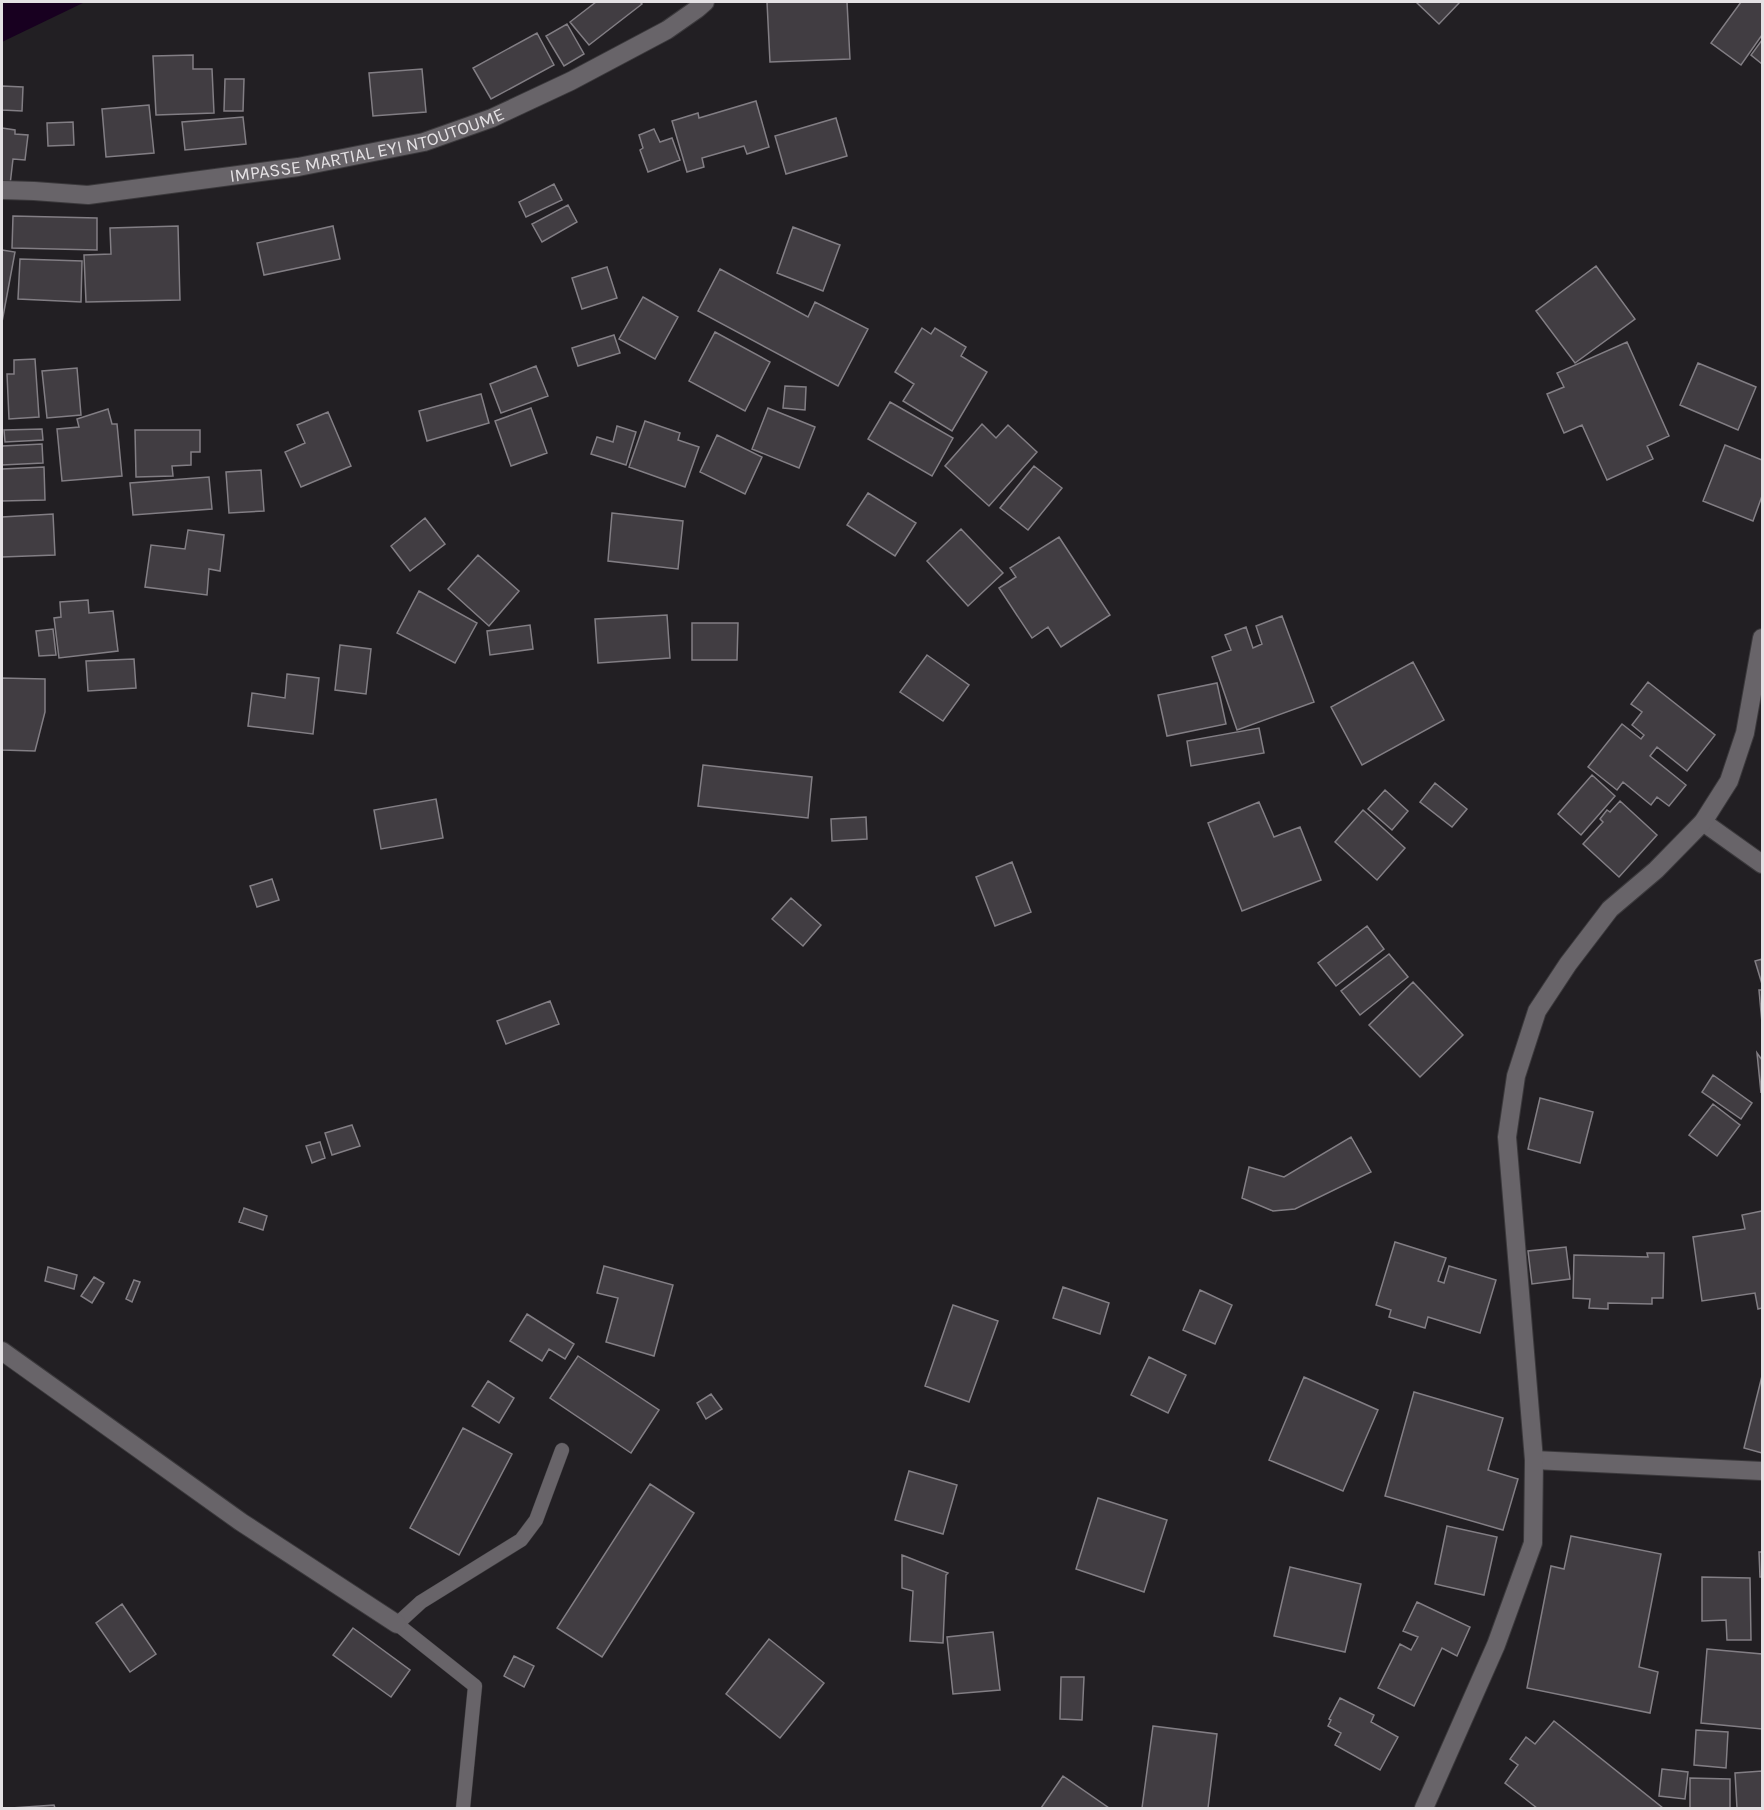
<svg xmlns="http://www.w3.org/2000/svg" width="1764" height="1810" viewBox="0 0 1764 1810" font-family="Karla,sans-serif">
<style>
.water{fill:#180020}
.building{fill:#413d42;stroke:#827e84;stroke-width:1.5}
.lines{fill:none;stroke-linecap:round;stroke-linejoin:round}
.lane-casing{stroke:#3b393c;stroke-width:15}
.street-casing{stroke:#3b393c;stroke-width:20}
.lane{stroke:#686469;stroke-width:14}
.street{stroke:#686469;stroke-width:18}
.labels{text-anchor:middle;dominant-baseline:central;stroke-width:6;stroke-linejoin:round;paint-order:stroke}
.street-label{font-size:18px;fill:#e4e1e4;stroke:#0b090b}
</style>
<rect width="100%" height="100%" fill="#221f23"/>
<path class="water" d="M2 2H85L2 42Z"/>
<path class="building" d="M596 2H640L642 4 589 45 570 22Z
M767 2H847L850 59 770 62Z
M1416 2H1460L1439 24Z
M1741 2H1762V35L1741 65 1711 43Z
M567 24 584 54 564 66 546 36Z
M537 33 554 65 491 99 473 68Z
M1762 40V64L1751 55Z
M193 55V69H212L214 113 156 115 153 56Z
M422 69 426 112 373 116 369 73Z
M225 79H244L243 111H224Z
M2 86 23 87 22 111 2 110Z
M756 101 769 147 747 154 744 146 702 158 704 167 687 172 672 121 698 113 699 118Z
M149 105 154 153 106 157 102 109Z
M243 117 246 144 185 150 182 122Z
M836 118 847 156 786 174 775 136Z
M73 122 74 145 48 146 47 123Z
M2 128 15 130V134L28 135 25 160 13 159 10 185 2 184Z
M654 129 660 142 672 138 680 160 648 172 640 150 643 148 639 135Z
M554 184 562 200 526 217 519 202Z
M568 205 577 222 542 242 532 224Z
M13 216 97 218V250L12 248Z
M178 226 180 300 86 302 84 255 111 254 110 228Z
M333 226 340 259 264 275 257 243Z
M793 227 840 245 823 291 777 273Z
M2 250 15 252 2 322Z
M20 259 82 261 81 302 18 299Z
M1596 266 1635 319 1575 363 1536 311Z
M607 267 617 298 582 309 572 278Z
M720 269 808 317 815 302 868 329 838 386 698 311Z
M643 297 678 317 655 359 619 339Z
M922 328 931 334 935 328 966 347 961 356 987 372 952 431 903 401 914 384 895 372Z
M715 332 770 362 745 411 689 381Z
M614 335 620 353 578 366 572 348Z
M1627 342 1669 436 1647 446 1653 459 1607 480 1582 425 1564 433 1547 394 1564 387 1557 373Z
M35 359 39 417 9 419 7 374H14V360Z
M1698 363 1756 387 1738 430 1680 405Z
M536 366 548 396 501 413 490 384Z
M77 368 81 415 47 418 42 371Z
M785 386 806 387 805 410 783 408Z
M481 394 489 423 427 441 419 411Z
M890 402 953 438 932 476 868 439Z
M531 408 547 453 511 466 495 421Z
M768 408 815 427 799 468 752 449Z
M108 409 112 424H117L122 476 62 481 57 429 79 427 77 419Z
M328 412 351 466 301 487 285 452 305 443 297 425Z
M645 421 680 433 678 440 699 447 685 487 629 467Z
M982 424 996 438 1008 425 1037 452 989 506 945 466Z
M617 426 636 432 626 465 591 454 597 437 613 442Z
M42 429 43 440 5 442 4 430Z
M135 430H200V452H191V465L172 466 173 476 136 477Z
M717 435 762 457 745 494 700 472Z
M42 444 43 463 2 465V446Z
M1725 445 1762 460V496L1753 521 1703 501Z
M1034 466 1062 488 1028 530 1000 508Z
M44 467 45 500 2 501V469Z
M261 470 264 511 229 513 226 472Z
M209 477 212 509 133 515 130 483Z
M868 493 916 523 895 556 847 525Z
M612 513 683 521 678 569 608 561Z
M53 514 55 555 2 557V517Z
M425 518 445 544 410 571 391 546Z
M961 529 1003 573 968 606 927 561Z
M188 530 224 535 220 571 209 569 207 595 145 587 151 545 185 549Z
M1059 537 1110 615 1061 647 1048 627 1032 638 999 588 1016 577 1010 568Z
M478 555 519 591 489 626 448 589Z
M419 591 477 623 455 663 397 633Z
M88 600 89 613 113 611 118 651 59 658 54 618 61 617 60 602Z
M667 615 670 658 598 663 595 619Z
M1282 616 1314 702 1237 730 1212 657 1231 650 1225 635 1246 627 1253 648 1262 644 1256 626Z
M692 623H738L737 660H692Z
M530 625 533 649 490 655 487 631Z
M53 629 56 655 39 656 36 631Z
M340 645 371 649 366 694 335 690Z
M927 655 969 685 943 721 900 692Z
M134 659 136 688 88 691 86 661Z
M1413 662 1444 720 1362 765 1331 707Z
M287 674 319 678 313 734 248 726 252 693 285 698Z
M2 678 45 679V712L35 751 2 750Z
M1648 682 1715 735 1687 771 1657 747 1650 756 1686 785 1669 806 1657 797 1651 805 1623 782 1617 790 1588 767 1622 724 1641 739 1644 735 1632 725 1642 712 1631 704Z
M1217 683 1226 724 1167 736 1158 695Z
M1259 728 1264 753 1191 766 1187 741Z
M703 765 812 777 808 818 698 806Z
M1592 775 1615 796 1581 835 1558 814Z
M1435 783 1467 809 1452 827 1420 802Z
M1385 790 1408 811 1392 830 1368 809Z
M436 799 443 838 381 849 374 810Z
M1620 801 1657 835 1619 877 1583 844 1603 822 1600 819 1607 810 1610 812Z
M1259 802 1274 837 1300 827 1321 880 1242 911 1208 823Z
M1363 810 1405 848 1377 880 1335 842Z
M866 817 867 839 832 841 831 819Z
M1012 862 1031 912 995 926 976 877Z
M272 879 279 900 257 907 250 886Z
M791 898 821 925 803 946 772 919Z
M1367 926 1384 949 1336 986 1318 963Z
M1389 954 1408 977 1360 1015 1341 991Z
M1762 959V984L1755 961Z
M1413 982 1463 1035 1420 1077 1369 1025Z
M1759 990H1762V1023Z
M550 1001 559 1024 506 1044 497 1021Z
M1757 1053 1762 1060 1761 1093Z
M1713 1075 1752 1103 1741 1119 1702 1092Z
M1540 1098 1593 1112 1580 1163 1528 1149Z
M1713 1104 1740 1125 1717 1156 1689 1135Z
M352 1125 360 1146 332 1155 325 1133Z
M1351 1137 1371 1172 1295 1209 1273 1211 1242 1198 1249 1167 1284 1177Z
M320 1142 325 1158 312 1163 306 1146Z
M244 1208 267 1216 263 1230 239 1222Z
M1762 1211V1308L1758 1309 1755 1293 1702 1301 1693 1237 1745 1229 1742 1215Z
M1395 1242 1446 1258 1438 1281 1444 1283 1449 1266 1496 1280 1480 1333 1428 1317 1425 1328 1389 1317 1391 1310 1376 1305Z
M1566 1247 1570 1279 1532 1284 1528 1251Z
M1647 1253H1664L1663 1298H1652V1304L1608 1303V1309L1589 1308 1590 1299 1573 1298 1574 1255 1648 1257Z
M604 1266 673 1285 654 1356 606 1342 618 1298 597 1293Z
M48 1267 77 1275 74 1289 45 1281Z
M94 1277 104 1283 92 1303 81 1296Z
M134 1280 140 1282 132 1302 126 1299Z
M1063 1287 1109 1303 1100 1334 1053 1318Z
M1200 1290 1232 1305 1215 1344 1183 1330Z
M953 1305 998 1321 969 1402 925 1386Z
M527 1314 574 1344 565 1359 549 1349 542 1361 510 1341Z
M578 1356 659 1410 631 1453 550 1398Z
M1149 1357 1186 1375 1168 1413 1131 1395Z
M1762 1376V1453L1744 1448Z
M1304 1377 1378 1410 1343 1491 1269 1460Z
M488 1381 514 1398 499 1423 472 1406Z
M1414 1392 1503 1418 1488 1470 1518 1479 1503 1530 1385 1496Z
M711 1394 722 1409 706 1419 697 1403Z
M463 1428 512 1454 459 1555 410 1528Z
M909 1471 957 1485 943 1534 895 1520Z
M650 1484 694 1513 602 1657 557 1628Z
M1098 1498 1167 1520 1144 1592 1076 1569Z
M1447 1526 1497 1537 1484 1595 1435 1584Z
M1571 1536 1661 1554 1639 1667 1658 1672 1650 1713 1527 1688 1551 1566 1564 1569Z
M1759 1552H1762V1577H1760Z
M902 1555 948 1573 946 1575 943 1643 910 1641 913 1591 902 1588Z
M1290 1567 1361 1584 1345 1652 1274 1636Z
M1702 1577 1750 1578 1751 1640H1727L1726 1620 1702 1621Z
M1417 1602 1470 1627 1457 1656 1442 1648 1414 1706 1378 1688 1400 1644 1411 1650 1418 1637 1403 1631Z
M122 1604 156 1654 130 1672 96 1623Z
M353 1628 410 1670 391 1697 333 1655Z
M993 1632 1000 1690 953 1694 947 1637Z
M769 1639 824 1683 780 1738 726 1694Z
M1707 1649 1762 1654V1729L1701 1723Z
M514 1656 534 1666 524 1687 504 1676Z
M1061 1677H1084L1082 1720 1060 1719Z
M1340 1698 1374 1715 1371 1722 1398 1737 1380 1770 1335 1745 1341 1733 1328 1726 1331 1720 1329 1719Z
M1554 1721 1663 1808H1537L1505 1783 1518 1765 1510 1759 1526 1737 1535 1744Z
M1153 1726 1217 1734 1208 1808H1142Z
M1696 1730 1728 1732 1726 1768 1694 1765Z
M1662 1769 1688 1772 1685 1799 1659 1796Z
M1762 1771V1808H1737L1735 1773Z
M1063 1776 1109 1808H1041Z
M1690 1778 1730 1779V1808H1690Z
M54 1805 55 1808H11Z"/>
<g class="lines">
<g class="lane-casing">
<path id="lane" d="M463 1808 475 1686 397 1624 421 1602 521 1540 536 1520 562 1450"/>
</g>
<g class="street-casing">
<g id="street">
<path id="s1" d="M2 190 34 191 88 195 298 167 424 142 492 118 571 81 667 30 697 9 705 2"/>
<path d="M1703 822 1762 864"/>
<path d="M2 1351 241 1522 397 1624"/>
<path d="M1534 1460 1762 1471"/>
<path d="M1424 1808 1496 1645 1533 1543 1534 1460 1507 1137 1516 1076 1537 1011 1568 964 1610 909 1656 870 1703 822 1729 781 1745 733 1762 638"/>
</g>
</g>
<use href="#lane" class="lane"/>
<use href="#street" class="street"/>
</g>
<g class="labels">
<g class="street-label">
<text stroke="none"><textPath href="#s1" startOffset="370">IMPASSE MARTIAL EYI NTOUTOUME</textPath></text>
</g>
</g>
<rect width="1764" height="1810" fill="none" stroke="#e4e1e4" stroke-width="6"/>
</svg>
